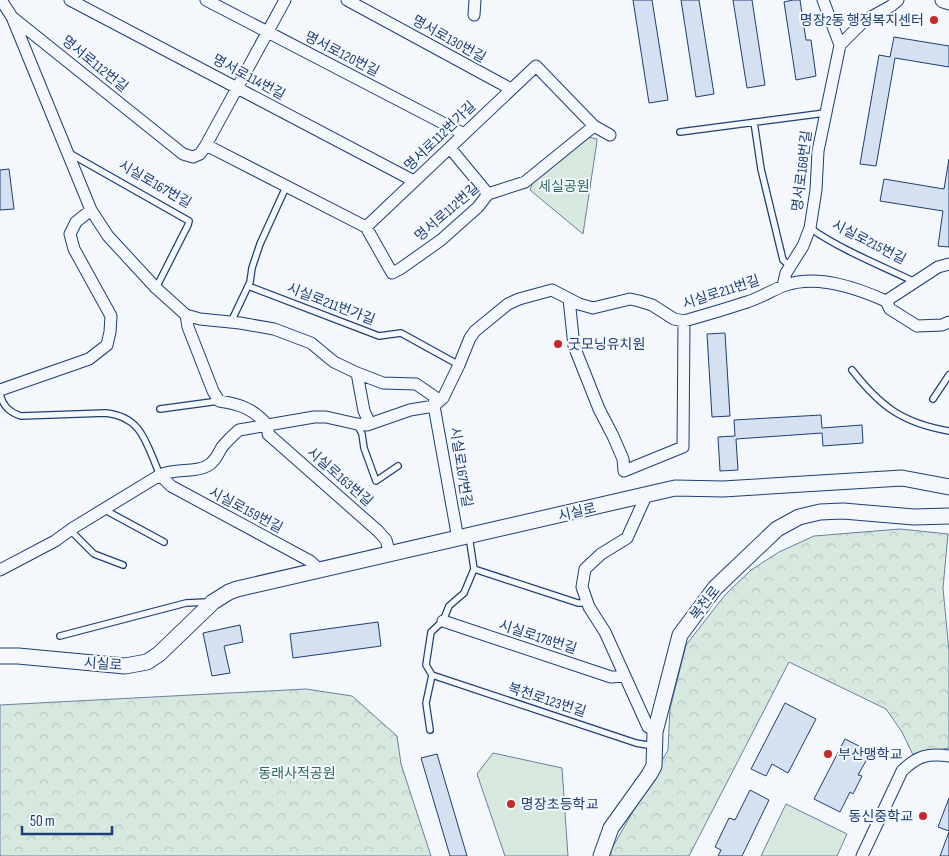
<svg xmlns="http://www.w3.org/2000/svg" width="949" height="856" viewBox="0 0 949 856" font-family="'Sofia Sans Condensed','Noto Sans KR',sans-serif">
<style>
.forest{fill:url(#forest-crowns);stroke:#687fa3}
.park{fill:#d7e8df;stroke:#687fa3}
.building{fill:#d5e0f0;stroke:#1d3f73}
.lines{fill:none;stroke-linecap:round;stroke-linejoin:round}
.lane-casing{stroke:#1d3f73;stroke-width:8}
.street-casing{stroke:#1d3f73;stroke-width:13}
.secondary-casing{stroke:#1d3f73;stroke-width:17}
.lane{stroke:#f4f7fb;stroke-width:5.5}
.street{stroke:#f4f7fb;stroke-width:11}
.secondary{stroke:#f4f7fb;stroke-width:15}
.poi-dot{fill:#c62828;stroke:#f4f7fb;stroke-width:2}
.labels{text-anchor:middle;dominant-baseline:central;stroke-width:4;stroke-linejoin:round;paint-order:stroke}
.poi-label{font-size:14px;fill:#1d3f73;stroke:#f4f7fb;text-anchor:start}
.street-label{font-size:14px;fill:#1d3f73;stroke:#f4f7fb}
.park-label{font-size:14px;fill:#2c6c60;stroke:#f4f7fb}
</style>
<defs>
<pattern id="forest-crowns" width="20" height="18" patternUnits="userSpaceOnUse" patternTransform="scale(1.25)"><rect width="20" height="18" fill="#d7e8df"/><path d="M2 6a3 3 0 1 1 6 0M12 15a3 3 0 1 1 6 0" fill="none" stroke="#b8c8c3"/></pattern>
</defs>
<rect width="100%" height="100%" fill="#f4f7fb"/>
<path class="forest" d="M900 529 948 534 943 588 949 651V748L913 755 902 732 886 709 789 662 689 856H611V850L668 750 670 709 686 645 725 595 751 570 779 552 814 536Z
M306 689 352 696 397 736 401 764 431 856H0V705Z"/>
<path class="park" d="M588 137 597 139V141L583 234 530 190 534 179Z
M493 753 562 768 568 856H505L477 774Z
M786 804 847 834 837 856H761Z"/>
<path class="building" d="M633 0H652L668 100 649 103Z
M681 0H699L714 94 696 97Z
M733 0H752L765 85 747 88Z
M793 0H800L806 40H811L816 76 796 80 784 2Z
M894 37 949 46V67L895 58 876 166 860 164 879 55 890 57Z
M949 159V247L938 246 943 211 880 201 884 179 944 189Z
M9 169 14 209 0 210V170Z
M725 333 730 416 712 417 707 334Z
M821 415 822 428 862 425 863 443 823 446 822 433 736 439 738 470 720 471 718 437 735 436 734 420Z
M378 622 381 646 293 658 290 634Z
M240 625 243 642 224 646 230 673 212 676 203 633Z
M785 703 816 719 788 773 772 764 766 776 751 769Z
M845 739 871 752 858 775 862 776 853 794 850 792 840 812 814 799Z
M437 754 467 856H450L421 758Z
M750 790 769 800 742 856H718L721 850 715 847 729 818 735 820Z
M949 798V831L938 827Z
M949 832V856H940Z"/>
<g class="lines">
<g class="lane-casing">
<path id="lane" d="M754 122 761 169 783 260 791 267
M680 132 825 113
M69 153 189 221 188 225 156 288
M810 228C841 250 880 265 915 282
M248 286 379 336 401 333 459 365
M231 322 250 282 252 268 260 244 286 187
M852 370C880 406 902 423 949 431
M0 394C3 406 9 412 21 416L106 413C143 417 146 444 160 475
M933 399 949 375
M160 409 219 401
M357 424 362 434 364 448 376 481 398 466
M105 510 164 542
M70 530 94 554 123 565
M474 569 578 603H587
M60 636 186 603 208 602
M432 675 636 743 653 746
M430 730 426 703 432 675 426 665 431 632 443 621 449 606 464 593 474 569 469 536"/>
</g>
<g class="street-casing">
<path id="street" d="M1 0 12 17 91 210 108 236 156 288 186 315 188 327 213 391 219 401C240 404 254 409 268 426
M70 0 414 181
M206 0 464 134
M347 0 511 89
M823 0 840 45
M474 15 475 0
M12 17 183 154 193 157 200 154 206 145 366 227 392 273 400 269 441 240 478 207 488 194 525 182 594 126
M206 145 285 0
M450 148 488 194
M366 227 536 66 594 126 610 135
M783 286 786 273 803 246 810 228 816 190 818 151 840 45 864 21 891 6 898 0
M569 299 574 346 599 409 613 436 623 459 624 471 683 447 684 321
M886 301 938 267 949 264
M186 315 200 319 240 323 274 329 311 343 334 362 357 373 383 383 416 384 435 397 434 406
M357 373 364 411 370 424
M0 390 89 359 107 345 110 332 111 316 74 249 70 234 76 222 91 210
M434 406 443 398 459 365 470 338 475 331 508 304 519 299 552 290 579 304 593 308 630 299 639 301 652 305 674 319 684 321C705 315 726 309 747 302 760 298 772 290 786 285 818 274 857 288 886 301L890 309 917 326 942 325 949 322
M268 426V434L378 531 386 540 390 554
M160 475 171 486 310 561 320 570
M646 496 627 538 601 554 585 569 582 587 589 607 605 632 648 727 656 728
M0 570 55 541 73 528 160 475C175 468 195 473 207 466 215 462 218 454 222 447 227 441 233 435 239 430L314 417H326L357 424 367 425 410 410 434 406 458 539
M443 621 611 677 625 676
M862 856 902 771C917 756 928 753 949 756"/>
</g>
<g class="secondary-casing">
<path id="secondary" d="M943 0 949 2
M0 656H18L125 666 147 662 159 654 213 602 229 592 237 589 675 488 723 489 902 478 949 487
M601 856 611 828 649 775 654 766 655 732 680 635 715 588 777 529 799 517 820 512 843 511 914 517 949 516"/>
</g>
<use href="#lane" class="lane"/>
<use href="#street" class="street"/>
<use href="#secondary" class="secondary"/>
</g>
<g class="poi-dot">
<circle cx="934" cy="20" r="5"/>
<circle cx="558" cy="344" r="5"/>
<circle cx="828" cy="754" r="5"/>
<circle cx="511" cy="804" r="5"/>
<circle cx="923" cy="816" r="5"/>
</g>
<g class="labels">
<g class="poi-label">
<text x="924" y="20" text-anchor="end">명장2동 행정복지센터</text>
<text x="568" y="344">굿모닝유치원</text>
<text x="838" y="754">부산맹학교</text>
<text x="521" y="804">명장초등학교</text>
<text x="913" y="816" text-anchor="end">동신중학교</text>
</g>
<g class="street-label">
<text transform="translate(449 39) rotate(29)">명서로130번길</text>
<text transform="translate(342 54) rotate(27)">명서로120번길</text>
<text transform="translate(95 64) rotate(39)">명서로112번길</text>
<text transform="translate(249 77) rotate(28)">명서로114번길</text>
<text transform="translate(440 136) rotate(-44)">명서로112번가길</text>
<text transform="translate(802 171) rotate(-83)">명서로168번길</text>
<text transform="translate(155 184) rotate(30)">시실로167번길</text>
<text transform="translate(447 212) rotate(-41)">명서로112번길</text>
<text transform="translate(869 242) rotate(27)">시실로215번길</text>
<text transform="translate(721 292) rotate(-18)">시실로211번길</text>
<text transform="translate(331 304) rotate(21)">시실로211번가길</text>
<text transform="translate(461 467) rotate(81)">시실로167번길</text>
<text transform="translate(340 477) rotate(41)">시실로163번길</text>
<text transform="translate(246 510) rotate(28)">시실로159번길</text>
<text transform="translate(577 512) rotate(-13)">시실로</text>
<text transform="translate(705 603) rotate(-52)">복천로</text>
<text transform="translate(538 637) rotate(18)">시실로178번길</text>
<text transform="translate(103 664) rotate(4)">시실로</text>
<text transform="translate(547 700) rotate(18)">복천로123번길</text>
</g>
<g class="park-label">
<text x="564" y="186">세실공원</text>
<text x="297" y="773">동래사적공원</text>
</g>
</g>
<path d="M22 826v8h90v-8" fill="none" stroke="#1d3f73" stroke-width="2.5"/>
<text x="30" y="826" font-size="15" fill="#1d3f73" stroke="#f4f7fb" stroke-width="4" paint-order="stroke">50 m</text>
</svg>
